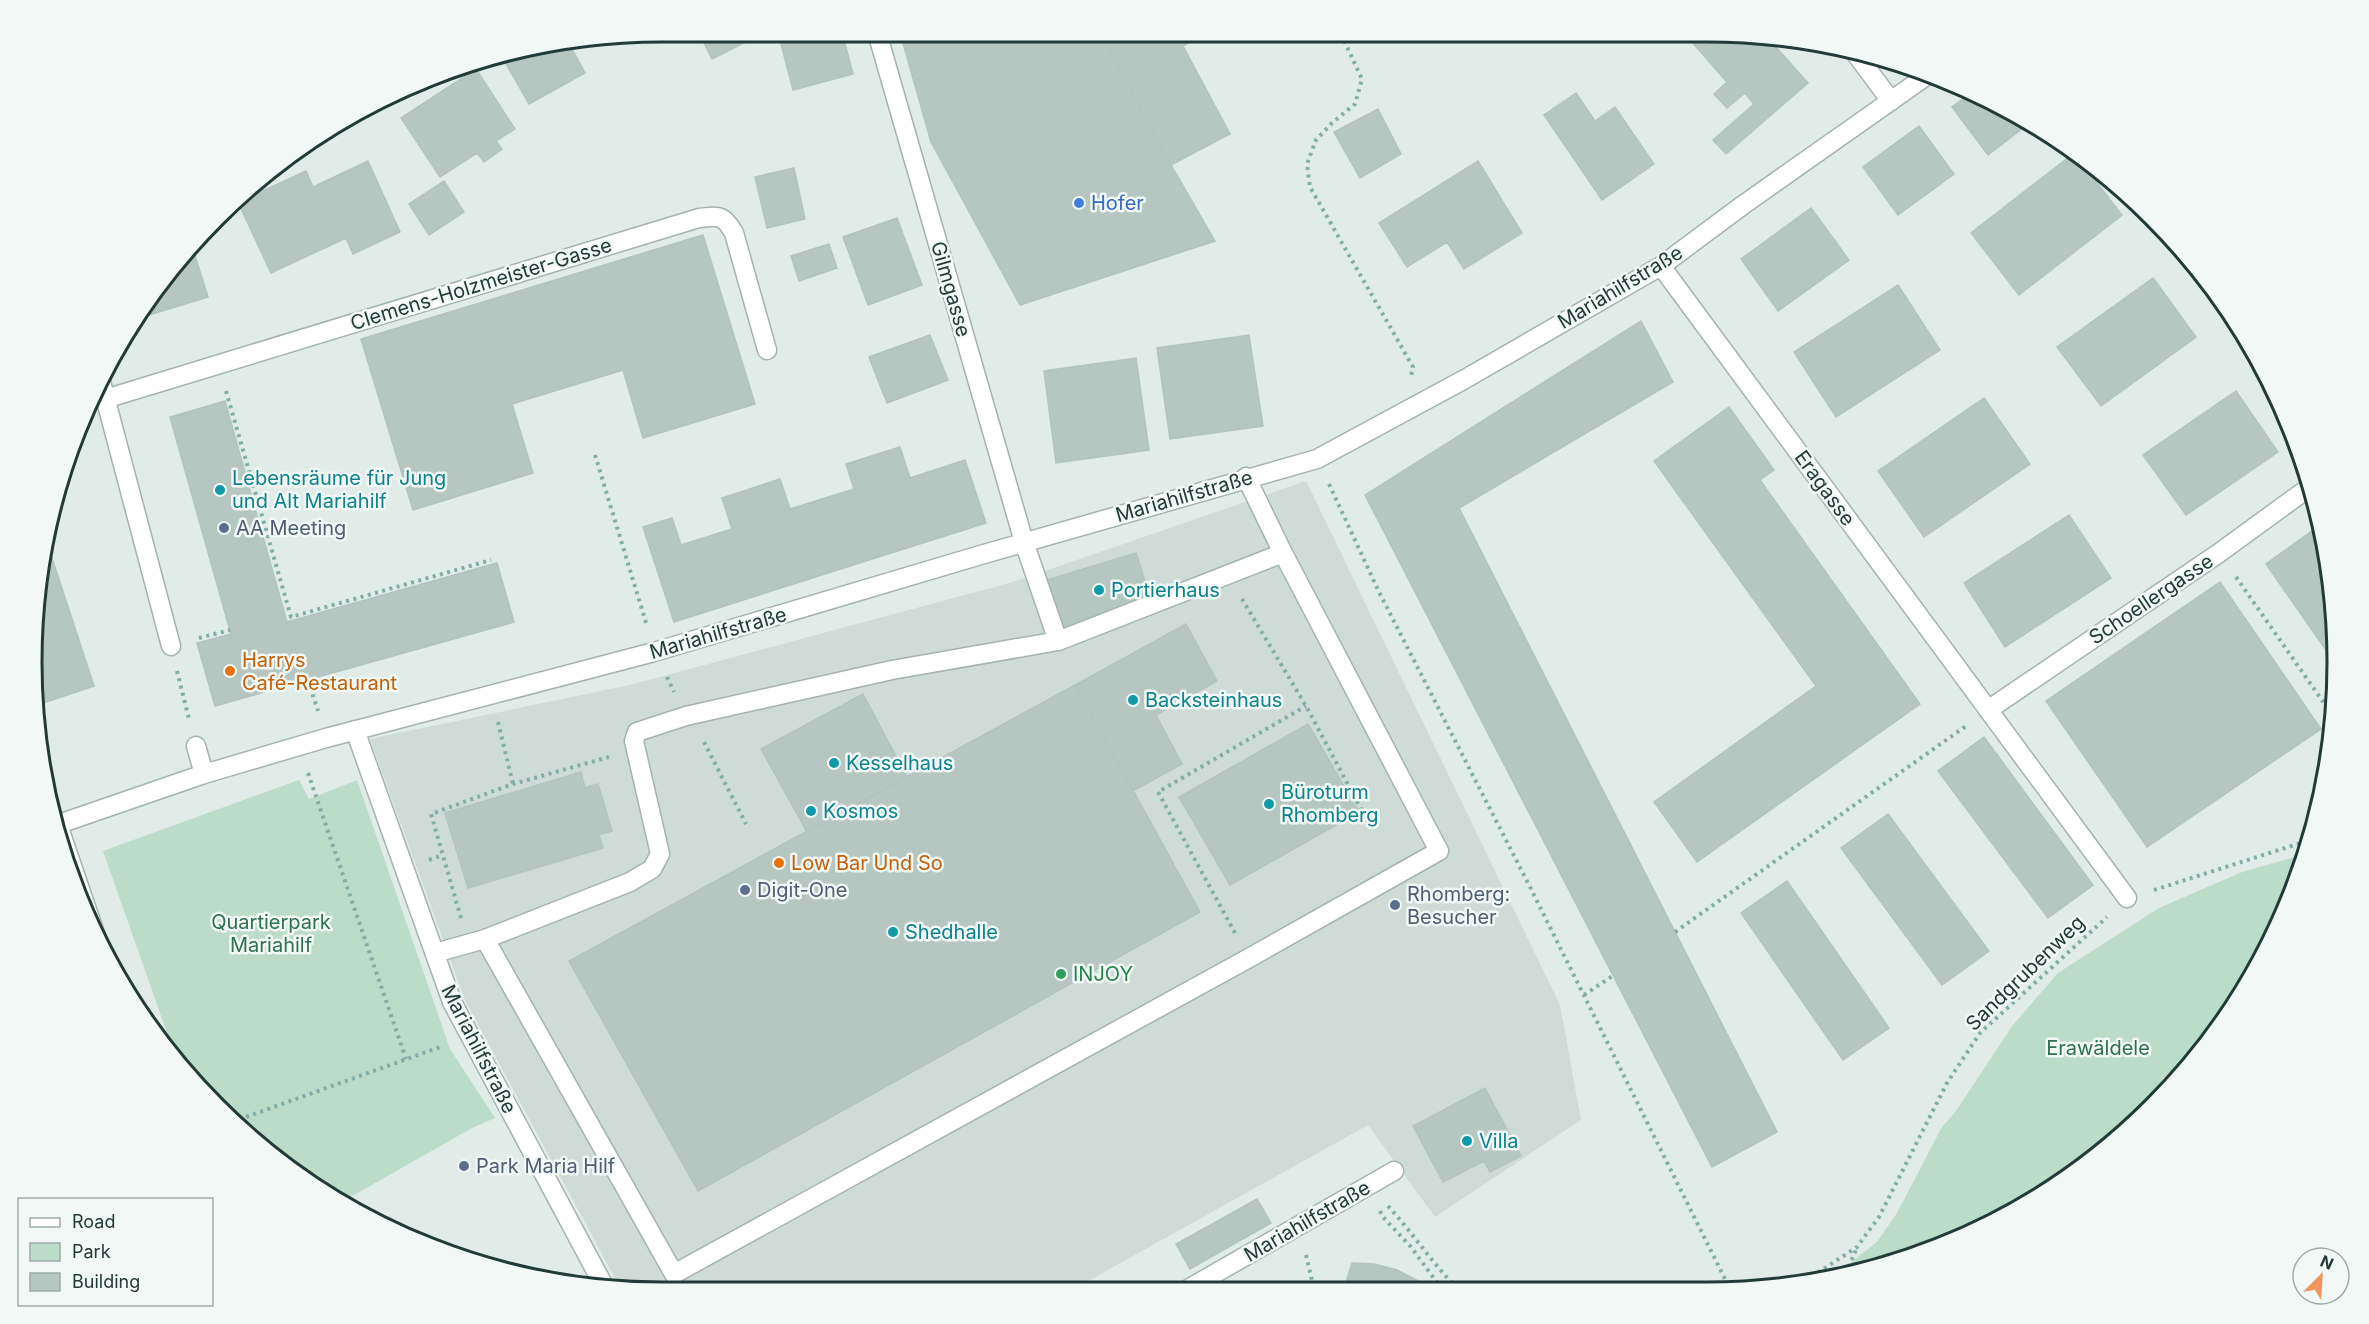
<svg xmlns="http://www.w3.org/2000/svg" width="2369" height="1324" viewBox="0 0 2369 1324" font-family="Inter,sans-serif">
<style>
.built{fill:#cfdbd7}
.green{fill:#badcc8}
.building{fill:#b6c6c1;stroke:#b3c4c0;stroke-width:1.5}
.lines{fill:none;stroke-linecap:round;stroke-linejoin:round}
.lane-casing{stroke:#a4b3b0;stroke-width:21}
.street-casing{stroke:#a4b3b0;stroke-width:21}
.path{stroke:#82aea7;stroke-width:4;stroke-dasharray:3 4.5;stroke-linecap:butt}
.lane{stroke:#fff;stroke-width:18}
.street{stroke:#fff;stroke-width:18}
.shop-dot{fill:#3f7fe0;stroke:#f1f8f5;stroke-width:2}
.culture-dot{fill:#0f9aa8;stroke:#f1f8f5;stroke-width:2}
.service-dot{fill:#5c6f8a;stroke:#f1f8f5;stroke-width:2}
.food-dot{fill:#e8710a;stroke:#f1f8f5;stroke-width:2}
.leisure-dot{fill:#2e9e5b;stroke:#f1f8f5;stroke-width:2}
.labels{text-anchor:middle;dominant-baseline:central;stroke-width:5;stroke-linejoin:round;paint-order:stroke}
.shop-label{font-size:20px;fill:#366cbe;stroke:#f1f8f5;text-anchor:start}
.street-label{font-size:20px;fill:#223b38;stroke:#f1f8f5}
.culture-label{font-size:20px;fill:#0d838f;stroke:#f1f8f5;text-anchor:start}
.service-label{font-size:20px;fill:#4e5e75;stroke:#f1f8f5;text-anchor:start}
.food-label{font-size:20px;fill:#c56008;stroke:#f1f8f5;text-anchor:start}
.park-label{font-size:20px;fill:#2d7151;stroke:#f1f8f5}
.leisure-label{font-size:20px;fill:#27864d;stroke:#f1f8f5;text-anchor:start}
.rim{fill:none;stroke:#223b38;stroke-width:3}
</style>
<rect width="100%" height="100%" fill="#e1ebe8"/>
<path class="built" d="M1306 481 1560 1005 1581 1120 1435 1217 1368 1125 1072 1290 622 1291 465 1000 370 739 630 685 1013 582Z"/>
<path class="green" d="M299 780 309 799 357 780 450 1049 495 1118 472 1128 340 1203C283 1162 220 1122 178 1064L103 851Z
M2306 854 2304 865 2253 978 2153 1108 2057 1186 1910 1259 1832 1277 1877 1242 1897 1213 1942 1127 1956 1111 2013 1025 2058 973 2159 908 2242 872Z"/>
<path class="building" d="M1684 33H1748L1767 37 1808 83 1726 154 1713 140 1754 104 1745 93 1727 108 1714 94 1727 82Z
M1101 35 1171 165 1215 241 1020 305 931 142 901 36Z
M1101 35H1202L1183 46 1230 134 1171 165Z
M746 36 748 41 712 59 701 37Z
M779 36H843L853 74 793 90Z
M567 40 585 73 529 104 501 55Z
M476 69 515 129 496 141 502 149 484 162 477 153 440 177 401 118Z
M1576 93 1595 121 1615 107 1654 164 1602 200 1544 115Z
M1971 93 2023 116 2031 122 1988 155 1952 107Z
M1378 109 1401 154 1360 178 1334 132Z
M1919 126 1954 174 1898 215 1863 167Z
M2074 153 2122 215 2019 295 1971 233Z
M368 161 400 232 353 254 346 238 271 273 238 202 306 171 313 187Z
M1478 161 1522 233 1464 269 1447 242 1407 267 1379 223Z
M794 168 805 219 767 228 755 177Z
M444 181 464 212 429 235 409 204Z
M1811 208 1849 260 1778 311 1741 259Z
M897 218 922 285 868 305 843 237Z
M703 235 755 404 643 438 623 370 512 404 533 473 413 510 361 339Z
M829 244 837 268 799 281 791 256Z
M192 246 208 297 149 315 145 303Z
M2153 278 2196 337 2101 406 2057 347Z
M1898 285 1940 350 1836 417 1794 352Z
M1641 321 1673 382 1459 508 1777 1132 1712 1167 1365 495Z
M930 335 948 380 887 403 869 357Z
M1249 335 1263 426 1170 439 1157 348Z
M1136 358 1149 450 1056 463 1044 371Z
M2236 391 2278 452 2186 515 2143 455Z
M1984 398 2030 464 1924 537 1878 471Z
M225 401 287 622 497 563 514 622 215 706 197 643 231 634 170 417Z
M1729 407 1774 470 1760 480 1920 704 1697 862 1654 802 1816 686 1654 461Z
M900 447 910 478 965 460 986 523 674 622 643 527 672 518 681 545 732 529 722 498 780 479 790 509 854 489 846 464Z
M2069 515 2111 578 2005 647 1964 583Z
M2320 525 2336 621 2335 663 2266 564Z
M1136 553 1151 600 1062 627 1047 580Z
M51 555 94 686 37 705 33 694 37 580 41 558Z
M2220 582 2321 729 2147 847 2046 701Z
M1186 624 1217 681 1156 715 1182 764 1133 791 1075 685Z
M1075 685 1200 912 698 1191 569 961Z
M863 694 907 777 807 832 761 749Z
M1308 724 1359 812 1230 885 1179 797Z
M1984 737 2093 885 2048 918 1938 771Z
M581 772 585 788 598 784 612 831 599 835 603 848 468 888 445 813Z
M1888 814 1989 951 1942 985 1841 848Z
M1787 881 1889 1028 1843 1060 1741 913Z
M1485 1088 1521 1156 1490 1172 1484 1161 1443 1182 1413 1126Z
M1257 1199 1271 1223 1190 1269 1176 1244Z
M1352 1263 1374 1264 1397 1270 1418 1281 1427 1288 1344 1289Z"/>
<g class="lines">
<g class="lane-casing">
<path id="lane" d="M1856 54 1891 101
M105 399 699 218C719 216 723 214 734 233L767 350
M1024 542 1058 641
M485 939 630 882 652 869 660 854 634 741 637 732 686 716 892 670 1058 641 1283 553 1246 477
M435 953 485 939 674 1274 1249 958 1439 851 1283 553"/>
</g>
<g class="street-casing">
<path id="street" d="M878 36 1024 542
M1661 266 2127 898
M100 378 171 646
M1988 710 2219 553 2311 486
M355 730 452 1002 605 1288
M196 746 204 774
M56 825 204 774 326 738 654 652 984 554 1317 459 1465 379 1661 266 1743 205 1929 74
M58 825 98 942
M1188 1289 1394 1171"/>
</g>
<path class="path" d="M1341 34 1362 79 1355 104 1332 123 1316 140 1307 164 1310 187 1413 367 1411 376
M226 391 291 617 491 560
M595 455 647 626
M1329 484 1379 592 1529 885 1729 1287
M2236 577 2333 716
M1242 599 1306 706 1367 820
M199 638 230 630
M177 671 189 719
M667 677 674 692
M308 680 318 711
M498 722 513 784
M704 742 746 824
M308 773 406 1059
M429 860 443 855
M2154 890 2310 840
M461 918 431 814 513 784 609 757
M1675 932 1966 726
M1235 933 1158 792 1306 706
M1584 995 1614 975
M232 1122 443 1046
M1388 1206C1412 1232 1432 1263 1457 1288
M1380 1211 1382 1216 1411 1247 1441 1288
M1306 1255 1314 1289
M1846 1274 1857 1247
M1799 1285 1857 1247 1879 1217 1947 1083 1980 1033 2107 917"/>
<use href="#lane" class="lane"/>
<use href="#street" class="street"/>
</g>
<circle class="shop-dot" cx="1079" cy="203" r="6"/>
<g class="culture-dot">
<circle cx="220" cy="490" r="6"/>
<circle cx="1099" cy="590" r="6"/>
<circle cx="1133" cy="700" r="6"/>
<circle cx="834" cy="763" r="6"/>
<circle cx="1269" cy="804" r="6"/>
<circle cx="811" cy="811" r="6"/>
<circle cx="893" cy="932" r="6"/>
<circle cx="1467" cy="1141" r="6"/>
</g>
<g class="service-dot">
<circle cx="224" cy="528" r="6"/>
<circle cx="745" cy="890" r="6"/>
<circle cx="1395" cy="905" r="6"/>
<circle cx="464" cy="1166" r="6"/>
</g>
<g class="food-dot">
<circle cx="230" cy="671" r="6"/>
<circle cx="779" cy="863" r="6"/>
</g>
<circle class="leisure-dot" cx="1061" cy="974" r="6"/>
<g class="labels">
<g class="shop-label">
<text x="1091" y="203">Hofer</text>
</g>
<g class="street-label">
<text transform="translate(481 284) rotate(-17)">Clemens-Holzmeister-Gasse</text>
<text transform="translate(1620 287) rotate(-31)">Mariahilfstraße</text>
<text transform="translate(951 289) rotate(74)">Gilmgasse</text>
<text transform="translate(1825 488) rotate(54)">Eragasse</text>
<text transform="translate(1184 496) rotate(-16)">Mariahilfstraße</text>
<text transform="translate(2151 599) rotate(-34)">Schoellergasse</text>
<text transform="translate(718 633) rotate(-16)">Mariahilfstraße</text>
<text transform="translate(2025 973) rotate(-44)">Sandgrubenweg</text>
<text transform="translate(479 1049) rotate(63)">Mariahilfstraße</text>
<text transform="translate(1307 1221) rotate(-30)">Mariahilfstraße</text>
</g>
<g class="culture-label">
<text x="232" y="478">Lebensräume für Jung<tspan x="232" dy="23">und Alt Mariahilf</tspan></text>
<text x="1111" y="590">Portierhaus</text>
<text x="1145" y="700">Backsteinhaus</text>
<text x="846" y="763">Kesselhaus</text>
<text x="1281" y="792">Büroturm<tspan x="1281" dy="23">Rhomberg</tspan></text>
<text x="823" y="811">Kosmos</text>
<text x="905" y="932">Shedhalle</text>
<text x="1479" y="1141">Villa</text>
</g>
<g class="service-label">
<text x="236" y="528">AA Meeting</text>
<text x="757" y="890">Digit-One</text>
<text x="1407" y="894">Rhomberg:<tspan x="1407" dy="23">Besucher</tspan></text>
<text x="476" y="1166">Park Maria Hilf</text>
</g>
<g class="food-label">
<text x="242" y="660">Harrys<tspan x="242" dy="23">Café-Restaurant</tspan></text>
<text x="791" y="863">Low Bar Und So</text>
</g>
<g class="park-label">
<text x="271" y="922">Quartierpark<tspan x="271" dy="23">Mariahilf</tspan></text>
<text x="2098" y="1048">Erawäldele</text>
</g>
<g class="leisure-label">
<text x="1073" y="974">INJOY</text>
</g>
</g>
<path d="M0 0H2369V1324H0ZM662 42H1707A620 620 0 0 1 2327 662V662A620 620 0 0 1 1707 1282H662A620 620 0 0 1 42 662V662A620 620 0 0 1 662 42Z" fill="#f1f8f5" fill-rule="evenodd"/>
<path class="rim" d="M662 42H1707A620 620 0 0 1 2327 662V662A620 620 0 0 1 1707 1282H662A620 620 0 0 1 42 662V662A620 620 0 0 1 662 42Z"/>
<rect x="18" y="1198" width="195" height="108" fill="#f1f8f5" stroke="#9eaca9" stroke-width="1.5"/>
<rect x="30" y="1218" width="30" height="9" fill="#ffffff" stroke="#9eaca9" stroke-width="1.5"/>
<text x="72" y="1228" font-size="18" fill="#223b38">Road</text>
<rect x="30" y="1243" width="30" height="18" fill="#badcc8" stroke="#9eaca9" stroke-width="1.5"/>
<text x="72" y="1258" font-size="18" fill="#223b38">Park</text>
<rect x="30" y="1273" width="30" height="18" fill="#b6c6c1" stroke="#9eaca9" stroke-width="1.5"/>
<text x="72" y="1288" font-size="18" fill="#223b38">Building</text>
<g transform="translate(2321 1276) rotate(24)"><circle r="28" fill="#f1f8f5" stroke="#9eaca9" stroke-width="1.5"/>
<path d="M0-4.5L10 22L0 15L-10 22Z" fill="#ef955b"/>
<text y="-9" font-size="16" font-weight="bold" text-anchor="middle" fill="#223b38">N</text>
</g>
</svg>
